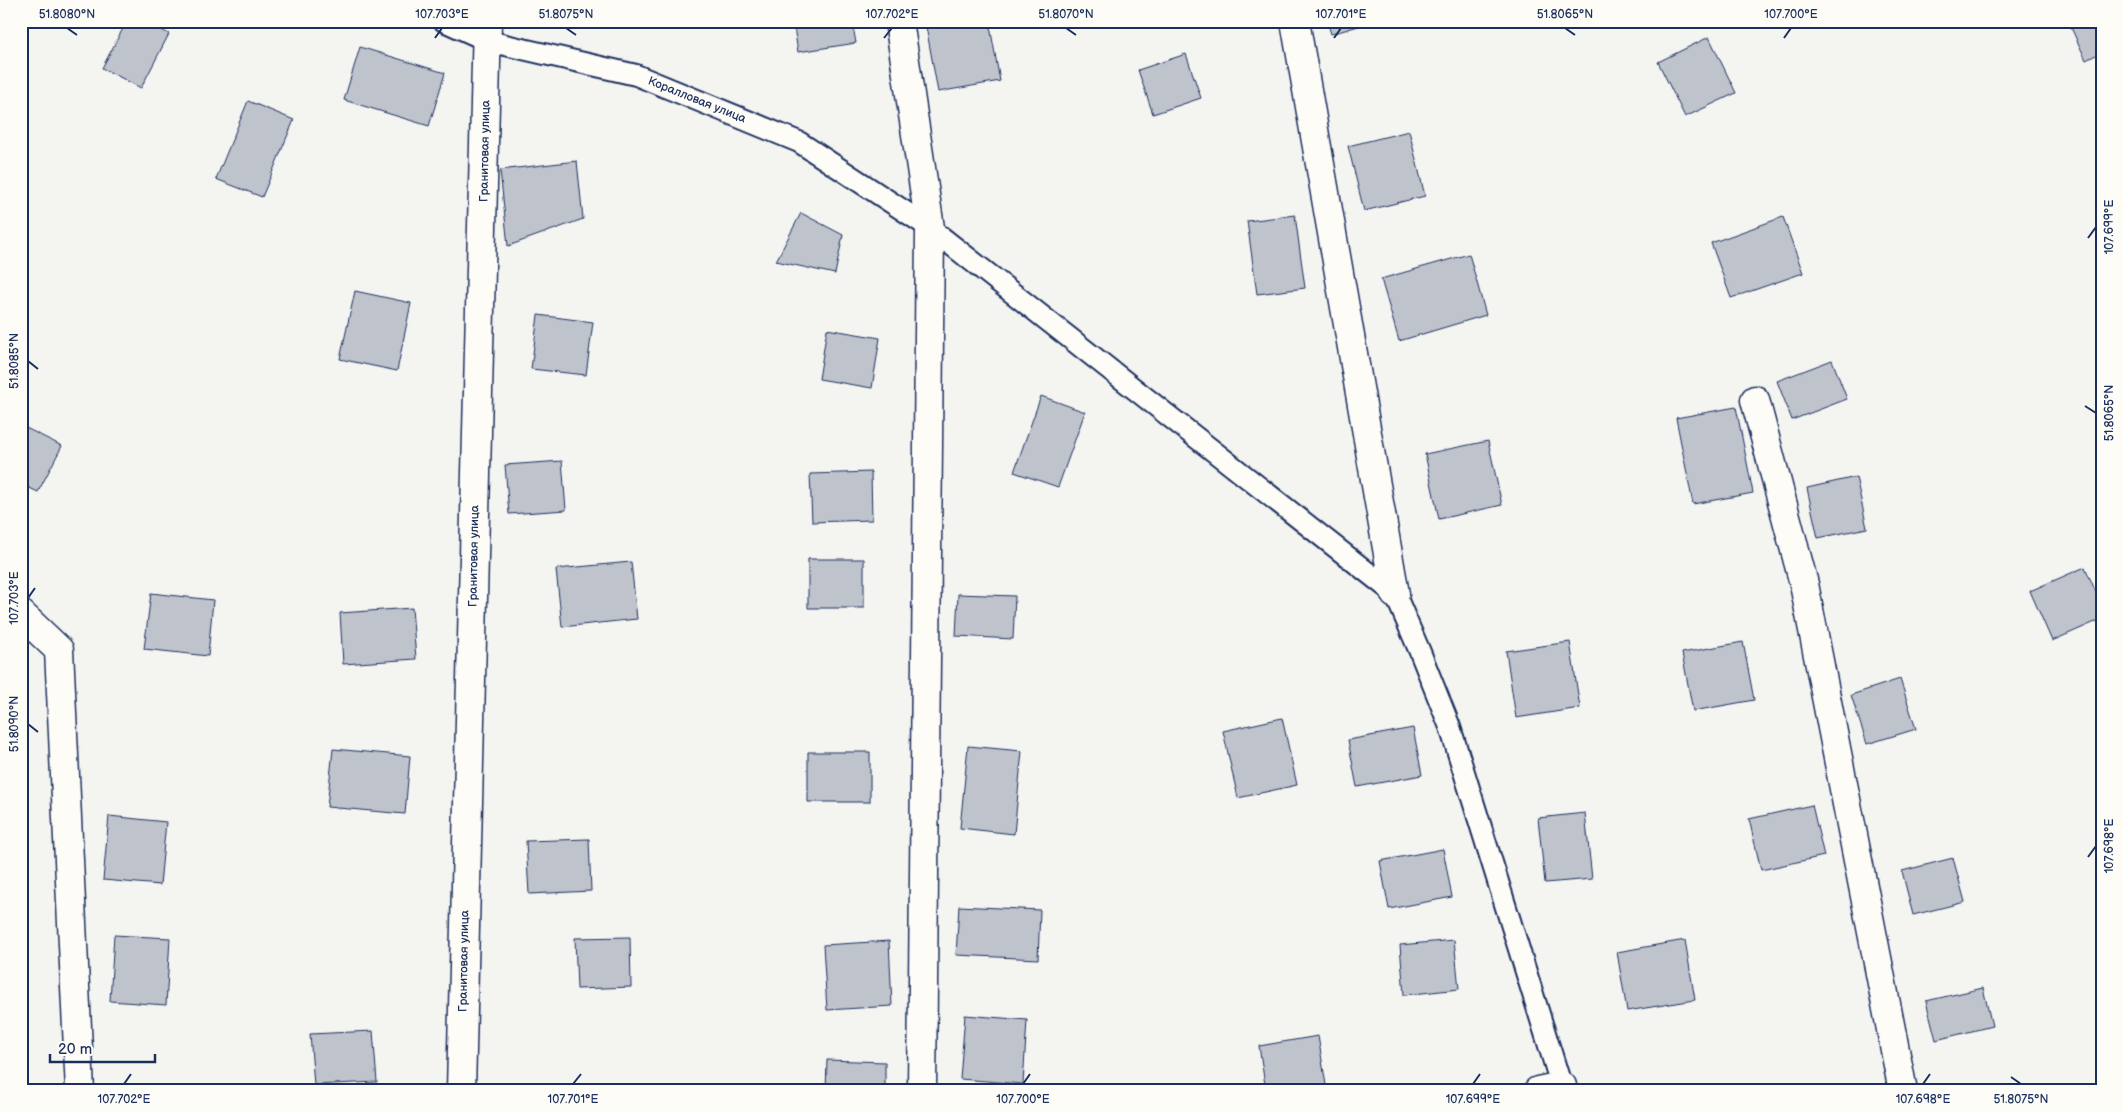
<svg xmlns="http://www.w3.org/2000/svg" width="2123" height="1112" viewBox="0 0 2123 1112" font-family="'Balsamiq Sans',sans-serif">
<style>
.building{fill:#bfc3cc;stroke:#1b2f5e}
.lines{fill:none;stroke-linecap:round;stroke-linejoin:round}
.lane-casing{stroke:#1b2f5e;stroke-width:24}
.street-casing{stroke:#1b2f5e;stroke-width:31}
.lane{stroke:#fdfcf7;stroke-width:20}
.street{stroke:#fdfcf7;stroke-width:28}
.ticks{fill:none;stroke:#1b2f5e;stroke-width:2}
.labels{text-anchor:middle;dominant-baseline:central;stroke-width:4;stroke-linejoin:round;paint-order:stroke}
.street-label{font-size:12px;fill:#1b2f5e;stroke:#fdfcf7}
.neatline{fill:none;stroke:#1b2f5e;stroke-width:2}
.ticks-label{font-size:12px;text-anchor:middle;fill:#1b2f5e}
</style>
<rect width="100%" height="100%" fill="#f4f4f1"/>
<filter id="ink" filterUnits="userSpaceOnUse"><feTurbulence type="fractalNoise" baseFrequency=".02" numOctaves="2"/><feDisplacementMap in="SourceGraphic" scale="10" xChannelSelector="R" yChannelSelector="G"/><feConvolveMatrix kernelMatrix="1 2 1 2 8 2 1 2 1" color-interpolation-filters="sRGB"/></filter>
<g filter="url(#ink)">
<path class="building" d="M127 21H145L169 34 141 88 102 68Z
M793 21H852L856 43 798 52Z
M925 21H989L1000 81 938 92Z
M1327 21H1376L1331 34Z
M2068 21H2102V52L2086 60Z
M1709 37 1736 93 1685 117 1658 62Z
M360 47 445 73 429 126 344 100Z
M1186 54 1201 98 1153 114 1138 70Z
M248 101 294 120 262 197 216 179Z
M1409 131 1425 196 1364 211 1348 146Z
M577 161 583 219 508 246 500 170Z
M801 213 843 235 835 274 776 261Z
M1295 215 1305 288 1257 294 1247 221Z
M1783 217 1803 273 1731 298 1711 243Z
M1469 254 1486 315 1399 341 1381 279Z
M355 291 411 303 397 371 340 359Z
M538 315 593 322 586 375 531 369Z
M827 329 880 338 872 388 819 379Z
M1832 360 1847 399 1792 420 1777 381Z
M1041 396 1085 412 1058 487 1014 472Z
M1736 407 1753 493 1693 504 1676 418Z
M22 426 62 446 38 492 21 484Z
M1488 441 1502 505 1439 519 1425 454Z
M562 461 566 510 509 514 505 465Z
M871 472 872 520 812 522 810 474Z
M1856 477 1867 528 1818 538 1807 488Z
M808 559H864V608H808Z
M631 562 637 619 562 627 556 569Z
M2085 567 2102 606V619L2052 641 2030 591Z
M151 593 213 600 208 656 144 649Z
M958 594 1015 596 1013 639 956 636Z
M412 608 416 659 343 664 340 613Z
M1570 642 1580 708 1516 718 1506 651Z
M1743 642 1754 700 1693 711 1682 653Z
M1900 679 1916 729 1867 744 1851 695Z
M1282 718 1297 785 1238 798 1223 731Z
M1413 728 1422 775 1357 787 1348 740Z
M968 746 1022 751 1014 834 960 828Z
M333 749 410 756 405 814 327 807Z
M808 752H870V802H808Z
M1812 805 1824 856 1761 870 1749 819Z
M1585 813 1592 879 1545 883 1538 818Z
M109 816 166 822 160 885 103 880Z
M589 839 591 891 529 894 526 841Z
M1443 849 1452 897 1389 909 1380 861Z
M1953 858 1965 902 1913 915 1902 871Z
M959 906 1040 910 1038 959 956 955Z
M114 935 170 938 166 1005 110 1001Z
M630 937 631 987 577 989 575 938Z
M1454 940 1459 989 1404 995 1400 945Z
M1685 940 1695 1000 1627 1011 1617 952Z
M889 941 892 1006 827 1010 823 945Z
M1983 988 1992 1026 1936 1040 1926 1001Z
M965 1015 1027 1020 1023 1084 960 1079Z
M373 1031 377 1082 314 1085 310 1034Z
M1318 1036 1327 1091H1266L1259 1046Z
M827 1060 885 1062V1091H826Z"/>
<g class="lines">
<g class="lane-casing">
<path id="lane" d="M444 21 488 41 636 75 799 142 930 228 1395 594 1420 652 1450 727 1563 1091"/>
</g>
<g class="street-casing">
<path id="street" d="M899 21 930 228 922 1091
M1295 21 1395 594
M1755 400 1804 584 1903 1091
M21 614 59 650 80 1091
M461 1091 487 21
M1538 1091 1562 1086"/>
</g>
<use href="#lane" class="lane"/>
<use href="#street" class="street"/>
</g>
</g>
<path class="ticks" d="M67 28 77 35M566 28 576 35M1066 28 1076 35M1565 28 1575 35M435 38 442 28M884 38 892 28M1334 38 1341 28M1784 38 1791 28M2088 238 2096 227M28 361 38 369M2085 406 2096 413M28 598 35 588M28 724 38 732M2088 857 2096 846M2011 1077 2021 1084M124 1084 131 1074M573 1084 581 1074M1023 1084 1030 1074M1473 1084 1480 1074M1923 1084 1930 1074"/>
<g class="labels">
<g class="street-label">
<text transform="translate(697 100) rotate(22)">Коралловая улица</text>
<text transform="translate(485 151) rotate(-89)">Гранитовая улица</text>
<text transform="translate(474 556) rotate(-89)">Гранитовая улица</text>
<text transform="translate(464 961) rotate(-89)">Гранитовая улица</text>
</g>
</g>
<rect width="2123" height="1112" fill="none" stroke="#fdfcf7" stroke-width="55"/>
<path d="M50 1054v8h105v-8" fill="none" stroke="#1b2f5e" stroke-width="2.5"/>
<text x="58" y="1054" font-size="15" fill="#1b2f5e" stroke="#fdfcf7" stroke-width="4" paint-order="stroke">20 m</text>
<rect x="28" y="28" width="2068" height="1056" class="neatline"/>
<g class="ticks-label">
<text x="67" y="18">51.8080°N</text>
<text x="442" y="18">107.703°E</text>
<text x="566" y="18">51.8075°N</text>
<text x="892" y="18">107.702°E</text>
<text x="1066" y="18">51.8070°N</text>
<text x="1341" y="18">107.701°E</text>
<text x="1565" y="18">51.8065°N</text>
<text x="1791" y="18">107.700°E</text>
<text transform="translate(2109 227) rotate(-90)" y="4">107.699°E</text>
<text transform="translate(14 361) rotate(-90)" y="4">51.8085°N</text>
<text transform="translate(2109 413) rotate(-90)" y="4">51.8065°N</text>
<text transform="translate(14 598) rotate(-90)" y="4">107.703°E</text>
<text transform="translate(14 724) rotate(-90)" y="4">51.8090°N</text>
<text transform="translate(2109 846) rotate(-90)" y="4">107.698°E</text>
<text x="124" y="1103">107.702°E</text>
<text x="573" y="1103">107.701°E</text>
<text x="1023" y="1103">107.700°E</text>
<text x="1473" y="1103">107.699°E</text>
<text x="1923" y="1103">107.698°E</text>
<text x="2021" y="1103">51.8075°N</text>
</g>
</svg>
